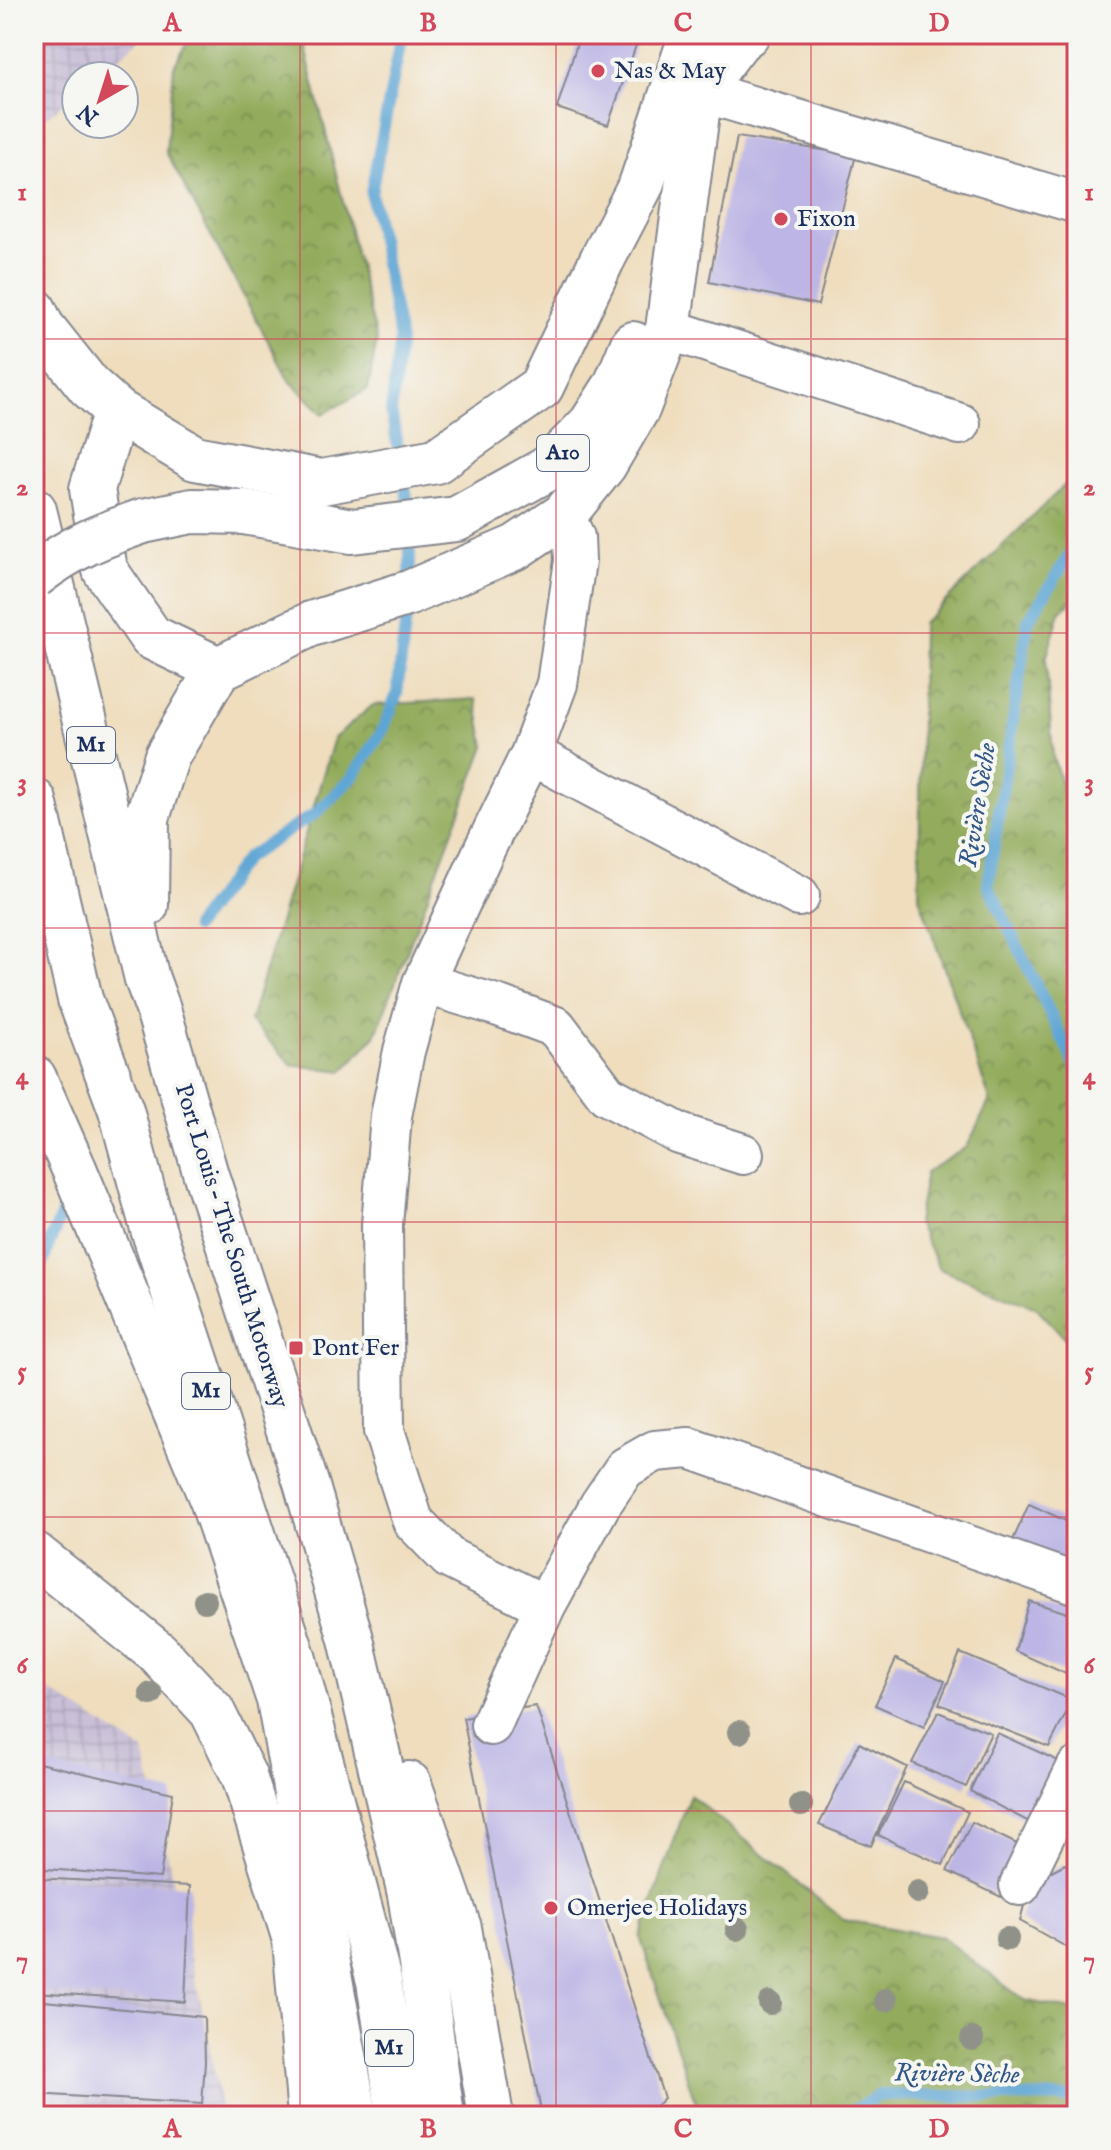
<svg xmlns="http://www.w3.org/2000/svg" width="1111" height="2150" viewBox="0 0 1111 2150" font-family="'IM FELL English',serif">
<style>
.industrial{fill:url(#industrial-grid)}
.forest{fill:url(#forest-crowns);stroke:#576d5d;stroke-width:2}
.lines{fill:none;stroke-linecap:round;stroke-linejoin:round}
.stream{stroke:#5da5d4;stroke-width:12}
.building{fill:#bcb5e5}
.minor-casing{stroke:#85868e;stroke-width:44}
.tertiary-casing{stroke:#85868e;stroke-width:48}
.primary-casing{stroke:#85868e;stroke-width:48}
.trunk-casing{stroke:#85868e;stroke-width:48}
.minor{stroke:#fff;stroke-width:40}
.tertiary{stroke:#fff;stroke-width:44}
.primary{stroke:#fff;stroke-width:44}
.trunk{stroke:#fff;stroke-width:44}
.primary-bridge-casing{stroke:#85868e;stroke-width:48;stroke-linecap:butt}
.primary-bridge{stroke:#fff;stroke-width:44}
.tree{fill:#90928a}
.grid{fill:none;stroke:#d1495b;stroke-width:2;stroke-opacity:0.55}
.poi-dot{fill:#d1495b;stroke:#f6f6f2;stroke-width:3}
.labels{text-anchor:middle;dominant-baseline:central;stroke-width:8;stroke-linejoin:round;paint-order:stroke}
.shield{fill:#f6f6f2;stroke:#5d6b8a;stroke-width:2}
.shield-label{font-size:22px;font-weight:bold;fill:#1b2f5e}
.poi-label{font-size:24px;fill:#1b2f5e;stroke:#f6f6f2;text-anchor:start}
.street-label{font-size:24px;fill:#1b2f5e;stroke:#f6f6f2}
.water-label{font-size:26px;font-style:italic;fill:#325887;stroke:#f6f6f2}
.neatline{fill:none;stroke:#d1495b;stroke-width:3}
.grid-label{font-size:26px;text-anchor:middle;font-weight:bold;fill:#d1495b}
</style>
<defs>
<pattern id="industrial-grid" width="8" height="8" patternUnits="userSpaceOnUse" patternTransform="scale(2)"><rect width="8" height="8" fill="#c9bfd7"/><path d="M0 4h8M4 0v8" fill="none" stroke="#aca4bb"/></pattern>
<pattern id="forest-crowns" width="20" height="18" patternUnits="userSpaceOnUse" patternTransform="scale(2)"><rect width="20" height="18" fill="#93ab5c"/><path d="M2 6a3 3 0 1 1 6 0M12 15a3 3 0 1 1 6 0" fill="none" stroke="#778c4f"/></pattern>
</defs>
<rect width="100%" height="100%" fill="#f6f6f2"/>
<filter id="ink" filterUnits="userSpaceOnUse"><feTurbulence type="fractalNoise" baseFrequency=".0125" numOctaves="2"/><feDisplacementMap in="SourceGraphic" scale="16" xChannelSelector="R" yChannelSelector="G"/><feConvolveMatrix kernelMatrix="1 2 1 2 8 2 1 2 1" color-interpolation-filters="sRGB"/></filter>
<filter id="wash" filterUnits="userSpaceOnUse"><feTurbulence type="fractalNoise" baseFrequency=".006" numOctaves="4" result="noise"/><feDisplacementMap in="SourceGraphic" scale="32" xChannelSelector="R" yChannelSelector="G"/><feGaussianBlur stdDeviation="1.8" result="paint"/><feColorMatrix in="noise" values="0 0 0 0 0 0 0 0 0 0 0 0 0 0 0 0 0 1.4 0 .05"/><feComposite in="paint" operator="in"/></filter>
<g filter="url(#wash)">
<rect width="100%" height="100%" fill="#efddbd"/>
<path class="industrial" d="M34 34H147L97 76H76V93L34 128Z
M34 1681 144 1751 204 2017 222 2116H34Z"/>
<path class="forest" d="M193 34H401L400 39 304 44 377 340 368 389 323 414 289 380 166 152 174 66Z
M1077 473V596L1060 612 1046 659 1053 757 1077 834V1351L1036 1307 939 1269 917 1223 926 1172 967 1147 990 1100 919 896 922 624Z
M476 699 485 746 375 1036 343 1071 292 1065 250 1021 334 738 373 705Z
M690 1795 844 1920 941 1937 1024 2000 1077 2011V2116H700L640 1937Z"/>
<g class="lines">
<path class="stream" d="M402 34 371 193 400 339 391 411 410 513V582
M1077 543 1028 621 988 885 1077 1069
M195 927 246 858 316 813 352 778 383 730 397 694 408 600
M34 1293 49 1244 72 1191
M843 2116 880 2095 1077 2098"/>
</g>
<g id="blocks">
<path class="building" d="M580 34H640L608 125 557 108Z
M737 137 856 155 818 305 709 282Z
M1077 1431V1448L1070 1444Z
M1029 1504 1077 1526V1578L1009 1549Z
M1029 1601 1077 1616V1679L1015 1651Z
M960 1653 1073 1700 1049 1747 939 1704Z
M896 1659 945 1681 924 1727 875 1705Z
M536 1706 664 2098 646 2116H542L463 1718Z
M938 1712 991 1733 966 1787 912 1763Z
M997 1733 1063 1763 1037 1826 970 1791Z
M859 1743 907 1767 871 1846 819 1825Z
M34 1762 173 1793 160 1878 34 1868Z
M904 1782 968 1812 943 1865 878 1835Z
M972 1822 1025 1848 1001 1897 947 1871Z
M1065 1864 1077 1871V1953L1020 1921 1030 1882Z
M34 1878 190 1886 185 2002 34 1992Z
M34 2000 204 2017 205 2062 202 2104 34 2094Z"/>
</g>
</g>
<g filter="url(#ink)">
<use href="#blocks" fill-opacity="0" stroke="#85868e" stroke-width="2"/>
<g class="lines">
<g class="minor-casing">
<path id="minor" d="M700 91 1077 203
M668 329 960 424
M564 515 574 537 575 561 557 684 531 754 485 848 423 983 404 1051 391 1116 382 1225 384 1431 413 1521 449 1558 545 1606 600 1505 625 1468 655 1451 689 1448 1077 1584
M531 754 799 896
M423 983 499 1006 556 1027 607 1095 680 1134 743 1154
M491 1725 545 1606
M1020 1885 1077 1768"/>
</g>
<g class="tertiary-casing">
<path id="tertiary" d="M34 1554 158 1653 212 1711 244 1776 295 1940 310 2116"/>
</g>
<g class="primary-casing">
<path id="primary" d="M117 411 111 427 92 489 105 570 151 637 218 669 311 624 409 593 516 547 564 515 604 465 638 407 668 329 700 91 738 41 747 34
M143 521 192 511 244 512 352 531 457 519 547 469 591 424 616 385 633 344
M34 1078 75 1171 212 1500 279 1700 355 2116"/>
</g>
<g class="trunk-casing">
<path id="trunk" d="M34 310 42 327 89 386 117 411 195 458 322 482 436 461 541 387 602 260 641 185 691 37
M34 510 147 979 158 1009 206 1175 306 1483 351 1639 410 1894 424 1982 442 2116
M34 801 80 999 121 1110 153 1229 293 1656 379 1981 399 2116
M146 905 147 818 167 756 218 669
M409 1784 459 1928 491 2116"/>
</g>
<use href="#minor" class="minor"/>
<use href="#tertiary" class="tertiary"/>
<use href="#primary" class="primary"/>
<use href="#trunk" class="trunk"/>
<g class="primary-bridge-casing">
<path id="primary-bridge" d="M34 576C71 547 100 536 143 521"/>
</g>
<use href="#primary-bridge" class="primary-bridge"/>
</g>
<g class="tree">
<circle cx="205" cy="1601" r="12"/>
<circle cx="151" cy="1694" r="12"/>
<circle cx="739" cy="1732" r="12"/>
<circle cx="801" cy="1805" r="12"/>
<circle cx="918" cy="1892" r="12"/>
<circle cx="737" cy="1929" r="12"/>
<circle cx="1007" cy="1939" r="12"/>
<circle cx="886" cy="2000" r="12"/>
<circle cx="770" cy="2003" r="12"/>
<circle cx="972" cy="2039" r="12"/>
</g>
</g>
<path class="grid" d="M300 34V2116M556 34V2116M811 34V2116M34 339H1077M34 633H1077M34 928H1077M34 1222H1077M34 1517H1077M34 1811H1077"/>
<g class="poi-dot">
<circle cx="598" cy="71" r="8"/>
<circle cx="781" cy="219" r="8"/>
<rect x="288" y="1340" width="16" height="16" rx="4"/>
<circle cx="551" cy="1908" r="8"/>
</g>
<g class="labels">
<g class="shield">
<rect x="537" y="435" width="52" height="36" rx="6"/>
<rect x="67" y="727" width="48" height="36" rx="6"/>
<rect x="182" y="1373" width="48" height="36" rx="6"/>
<rect x="365" y="2030" width="48" height="36" rx="6"/>
</g>
<g class="shield-label">
<text x="563" y="453">A10</text>
<text x="91" y="745">M1</text>
<text x="206" y="1391">M1</text>
<text x="389" y="2048">M1</text>
</g>
<g class="poi-label">
<text x="614" y="71">Nas &amp; May</text>
<text x="797" y="219">Fixon</text>
<text x="312" y="1348">Pont Fer</text>
<text x="567" y="1908">Omerjee Holidays</text>
</g>
<g class="street-label">
<text transform="translate(231 1246) rotate(73)">Port Louis – The South Motorway</text>
</g>
<g class="water-label">
<text transform="translate(978 805) rotate(-81)">Rivière Sèche</text>
<text transform="translate(957 2074) rotate(1)">Rivière Sèche</text>
</g>
</g>
<rect width="1111" height="2150" fill="none" stroke="#f6f6f2" stroke-width="88"/>
<g transform="translate(100 100) rotate(219)"><circle r="38" fill="#f6f6f2" stroke="#9ea6b7" stroke-width="2"/>
<path d="M0-6L14 30L0 20L-14 30Z" fill="#d1495b"/>
<text y="-12" font-size="22" font-weight="bold" text-anchor="middle" fill="#1b2f5e">N</text>
</g>
<rect x="44" y="44" width="1023" height="2062" class="neatline"/>
<g class="grid-label">
<text x="172" y="31">A</text>
<text x="428" y="31">B</text>
<text x="683" y="31">C</text>
<text x="939" y="31">D</text>
<text x="22" y="200">1</text>
<text x="1089" y="200">1</text>
<text x="22" y="495">2</text>
<text x="1089" y="495">2</text>
<text x="22" y="790">3</text>
<text x="1089" y="790">3</text>
<text x="22" y="1084">4</text>
<text x="1089" y="1084">4</text>
<text x="22" y="1379">5</text>
<text x="1089" y="1379">5</text>
<text x="22" y="1673">6</text>
<text x="1089" y="1673">6</text>
<text x="22" y="1968">7</text>
<text x="1089" y="1968">7</text>
<text x="172" y="2137">A</text>
<text x="428" y="2137">B</text>
<text x="683" y="2137">C</text>
<text x="939" y="2137">D</text>
</g>
</svg>
